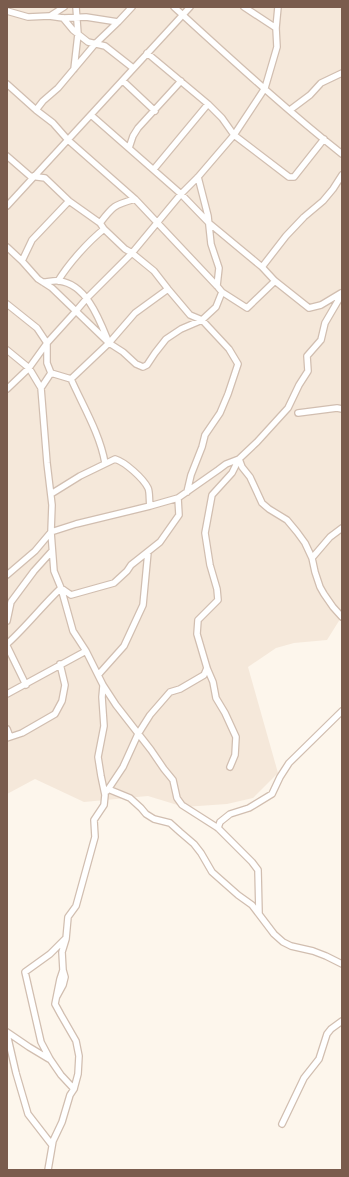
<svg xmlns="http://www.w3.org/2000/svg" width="349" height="1177" viewBox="0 0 349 1177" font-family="Barlow,sans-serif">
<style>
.residential{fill:#f5e8da}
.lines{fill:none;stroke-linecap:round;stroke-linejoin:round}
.minor-casing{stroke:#d1beb0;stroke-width:8}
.minor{stroke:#fff;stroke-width:5.5}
</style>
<rect width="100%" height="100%" fill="#fdf6ec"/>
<path class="residential" d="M7 7H342V616L327 640 294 643 276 648 248 667 278 773 253 798 227 804 184 807 148 796 84 802 35 779 7 794Z"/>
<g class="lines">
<g class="minor-casing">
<path id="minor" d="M174 7C229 57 284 108 342 154
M244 7 276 28
M7 11 28 17 49 16 63 18 86 17 118 22
M50 16 64 7
M63 18 73 30 88 42 105 46 133 68
M147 53 208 104 222 118 234 135 289 177H294L324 139
M74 69 78 34 76 7
M123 81 155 111
M7 84 36 110 53 123 68 140 135 199 217 286 222 292 216 307 202 320 181 329 166 339 155 353 147 365 143 367 136 364 123 352 109 343 52 288 38 279 22 261 7 247
M36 110 43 101 58 88 95 44 118 22 132 7
M290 110 310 95 321 83 342 73
M91 115 181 194 209 223 262 267
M129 148 133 136 138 128 181 81
M7 156 30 176 45 178 69 201 100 223 104 229 125 249 132 253 154 271 168 289 190 315 202 320 229 349 238 364 228 394 220 413 205 435 202 447 191 475 187 492
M154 169 208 104
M198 177 208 216 211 244 219 268 217 286
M7 206 190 7
M100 223C113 206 114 205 135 199
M22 261 32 240 69 201
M58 281C69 263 88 242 104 229
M43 282C48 282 54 280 59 281 87 284 100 321 109 343L71 379
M222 292 247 308 275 281
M341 293 321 305 309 308 275 281 262 267 286 236 304 217 323 201 333 189 342 175
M7 304 37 328 47 343V363L51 373 41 388
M109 343 135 313 168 289
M7 350 29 368 41 388 47 463 52 505 51 532 54 571 61 588 73 631 86 651 103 685 116 705 151 750 164 769 173 780 177 798 182 805 218 828 252 862 258 870 259 913
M51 373 71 379C83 406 100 434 105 463
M7 389 29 368 47 343 76 311 87 298 132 253 181 194 198 177 234 135 265 88 277 47 276 28 278 7
M298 413 337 408 342 409
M239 459 242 467 250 477 262 503 269 509 287 520 297 532 305 543 312 558 315 572 320 587 324 594 333 607 342 617
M51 494 80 476 115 459C125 462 143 478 148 488 150 492 149 501 150 506
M312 558 330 537 342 528
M7 575 35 551 51 532 76 524 150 506 178 498
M7 621 11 602 34 571 52 551
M7 644C26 627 42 606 61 588L71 595 114 583 127 571 131 565 160 542 179 515 178 498 218 470 226 464 239 459 257 442 288 408 299 385 308 371 307 356 321 340 325 323 342 294
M7 646 26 685
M99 674 124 646 143 605 148 552
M7 694 86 651
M7 729 10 737 7 738
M10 737 22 733 55 714 62 701 65 685 60 664
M230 767 235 755 236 737 225 713 216 698 213 682 207 668 197 634 198 620 218 600 217 589 210 565 205 533 212 495 232 473 239 459
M108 789 130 798 141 808 146 814 154 819 170 823 180 832 194 844 201 853 212 872 238 895 252 905 274 934 283 942 291 946 313 951 326 956 342 964
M107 791 123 767 138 734 150 715 170 692 180 689 204 675 207 668
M218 828 220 822 230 814 249 808 272 794 280 777 289 763 342 711
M65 939 50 954 25 972 41 1042 50 1059 61 1075 74 1089
M57 996 63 985 65 977 63 970 62 952 66 939 68 917 76 906 95 837 94 820 104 805 105 795 101 776 98 757 104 726 102 697 103 686
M7 1032 29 1047 49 1059
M7 1034 16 1073 28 1114 52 1145
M282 1124 304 1078 319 1059 327 1034 331 1029 342 1021
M48 1170 53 1141 62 1122 70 1095 74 1089 78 1074 79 1056 76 1041 61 1015 55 1004 60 979 63 970"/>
</g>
<use href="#minor" class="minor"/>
</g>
<rect width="349" height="1177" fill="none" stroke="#7a5c4d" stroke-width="16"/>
</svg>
